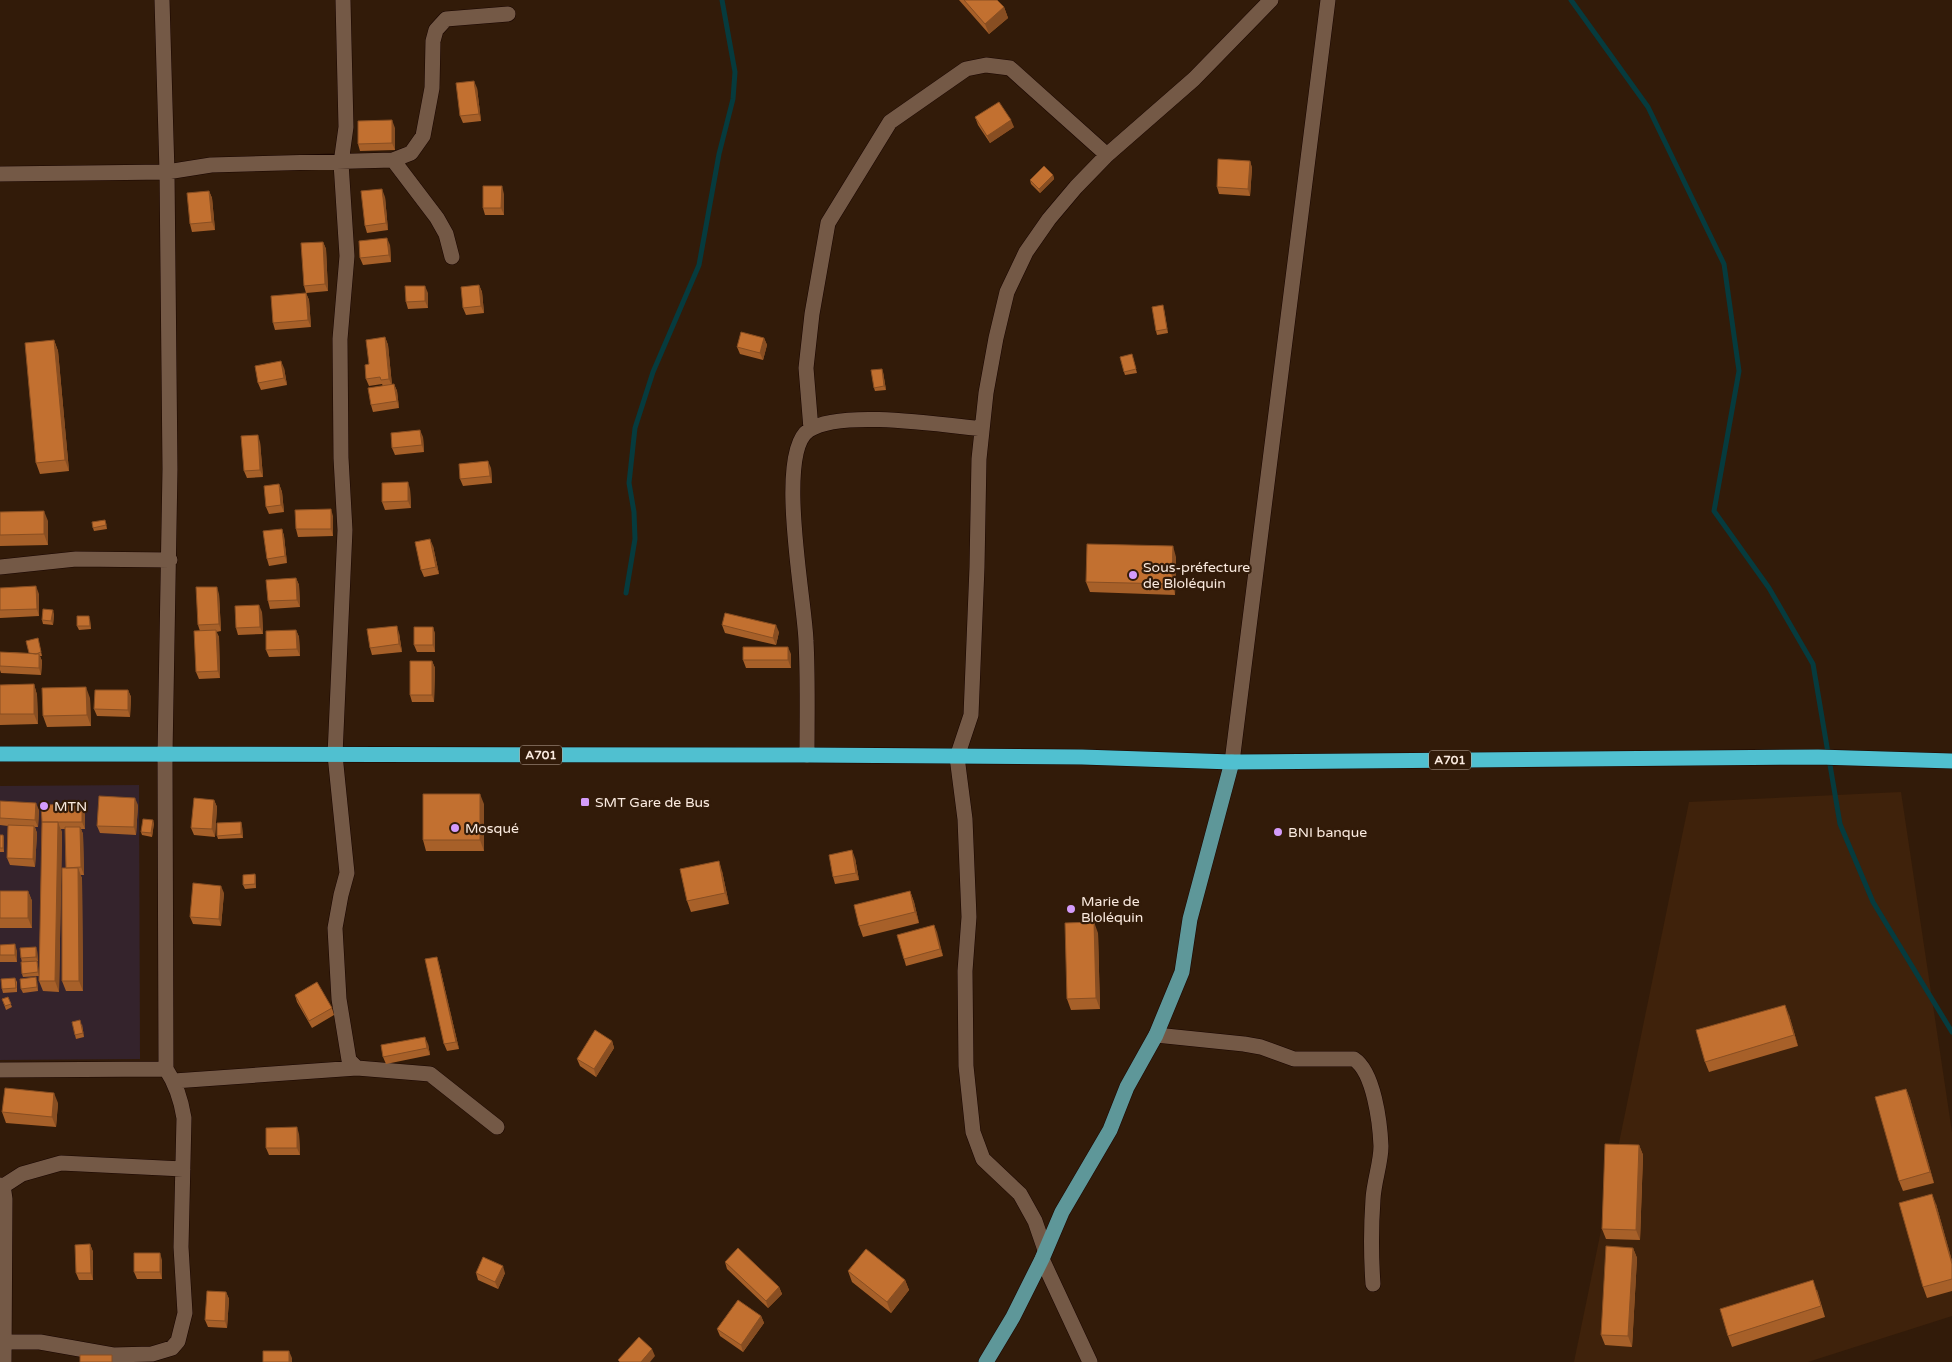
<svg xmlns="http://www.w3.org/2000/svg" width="1952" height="1362" viewBox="0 0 1952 1362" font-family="'Varela Round',sans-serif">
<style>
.commercial{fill:#34232c}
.built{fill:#3f220b}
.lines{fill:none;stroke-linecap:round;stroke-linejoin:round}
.stream{stroke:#063b3e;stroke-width:5}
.minor-casing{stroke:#190500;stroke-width:16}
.major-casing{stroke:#190500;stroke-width:16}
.highway-casing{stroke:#190500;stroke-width:16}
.minor{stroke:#745946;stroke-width:15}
.major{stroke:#5e9799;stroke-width:15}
.highway{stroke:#50c0d0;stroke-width:15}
.wall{fill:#a76029}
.shaded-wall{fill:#884e22}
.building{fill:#c27030;stroke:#884e22}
.poi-dot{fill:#d49cfb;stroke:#321b09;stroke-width:2}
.labels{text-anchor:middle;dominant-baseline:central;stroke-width:4.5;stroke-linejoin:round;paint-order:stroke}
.shield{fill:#321b09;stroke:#beac9f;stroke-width:1}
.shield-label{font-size:12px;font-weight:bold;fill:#faeadf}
.poi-label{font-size:14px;fill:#faeadf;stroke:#321b09;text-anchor:start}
</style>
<rect width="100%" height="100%" fill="#321b09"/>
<path class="commercial" d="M139 785 140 1059 0 1060V786Z"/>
<path class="built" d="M1901 792 1952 1132V1316L1808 1362H1574L1689 802Z"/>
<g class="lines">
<path class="stream" d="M1571 0 1648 107 1724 264 1739 371 1714 511 1769 588 1813 664 1840 824 1873 902 1952 1032
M626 593 635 539 634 512 629 483 635 428 653 372 699 265 719 154 733 99 735 72 722 0"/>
<g class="minor-casing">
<path id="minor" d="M343 0 346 127 341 163 347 256 340 339 341 458 345 530 335 755 347 873 341 895 335 928 339 999 349 1060 357 1068 430 1074 497 1127
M393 160 437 218 446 234 452 257
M0 174 167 172 211 165 393 160 411 153 423 136 432 88 433 41 436 30 446 19 508 14
M811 429 806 368 812 314 828 223 890 122 966 69 986 65 1010 68 1107 155
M0 567 76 559 170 560
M807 755C807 717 808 679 806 641 805 602 775 452 809 430 841 409 943 425 982 429
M1232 762 1328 0
M1156 1035 1244 1044 1261 1047 1294 1059H1354C1374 1072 1380 1123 1381 1146 1381 1163 1374 1181 1373 1199 1371 1228 1371 1256 1373 1284
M0 1070 166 1069
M174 1081 357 1068
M0 1185 4 1192 5 1199 4 1362
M2 1187 22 1174 61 1163 183 1169
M1045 1250 1035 1221 1020 1194 983 1159 973 1132 966 1066 965 971 969 917 965 819 957 757 971 715 977 567 979 459 986 393 996 338 1007 292 1026 252 1049 219 1076 187 1107 155 1194 79 1271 0
M1042 1259 1090 1362
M0 1342H40L113 1355 152 1354 172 1348 178 1341 185 1313 181 1247 184 1118C181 1099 176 1084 166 1069L165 755 170 469 167 172 162 0"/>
</g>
<g class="major-casing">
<path id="major" d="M986 1362 1013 1317 1042 1259 1062 1212 1110 1130 1127 1087 1156 1035 1182 972 1190 919 1232 762"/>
</g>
<g class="highway-casing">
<path id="highway" d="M0 754 807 755 1082 757 1232 762 1818 757 1952 761"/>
</g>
<use href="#minor" class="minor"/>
<use href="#major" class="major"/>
<use href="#highway" class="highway"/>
</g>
<path class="wall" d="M959 0H997L1004 7 1008 18 989 34Z
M477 88 481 121 463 123 460 116Z
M975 117 1014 127 990 143 978 125Z
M395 128V150L360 151 358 144Z
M1250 161 1252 168 1250 196 1219 194 1217 187Z
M1053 175 1054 179 1040 193 1031 184 1030 180Z
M209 191 212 198 215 230 192 232 190 224Z
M504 194V215H485L483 208Z
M385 197 388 230 367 233 365 226Z
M323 242 326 249 328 291 306 293 304 286Z
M390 245 391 262 363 265 360 258Z
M479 285 482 292 484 313 466 315 463 308Z
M306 293 309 300 311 327 275 330 273 323Z
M428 293V308L408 309 406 302Z
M1164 309 1168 333 1157 335 1156 331Z
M385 337 388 345 392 385 394 384 397 391 399 408 373 412 371 405 383 386 382 384 369 386 366 379 369 364Z
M764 338 767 345 763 360 740 354 737 347Z
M54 340 58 351 69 471 40 474 36 463Z
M1133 358 1137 373 1125 375 1124 372Z
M284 368 287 385 261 390 258 383Z
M883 372 886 390 875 391 874 388Z
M423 437 424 452 395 455 392 448Z
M260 442 263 477 247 478 244 471Z
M491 468 492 483 463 486 460 479Z
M279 484 282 492 284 512 269 514 266 507Z
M410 489 411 508 385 510 382 502Z
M0 512 48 521V545L0 546Z
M333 516V536L298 537 296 529Z
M106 523 107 529 94 531 93 528Z
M282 529 284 536 287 563 269 566 267 559Z
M433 546 439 574 424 577 421 570Z
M1176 557 1175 595 1090 592 1086 582Z
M296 578 299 585 300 607 270 609 268 601Z
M0 588 39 594V616L0 618Z
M219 594 221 631 216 632 219 637 220 678 199 679 196 672 200 631 198 625Z
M262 612 263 634 238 635 236 628Z
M54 614 53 625 43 624 42 620Z
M90 619 91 629 79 630 77 626Z
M722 625 779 632 776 645 725 633Z
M433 627 435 634V652H417L414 645Z
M296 630 299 637 300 656 269 657 266 650Z
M399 633 402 652 372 655 370 648Z
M38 638 42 656H40L42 661 41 675 1 673 0 670V652L29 653Z
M791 654V668H746L743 660Z
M432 661 435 668 434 702H412L410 695Z
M34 684 37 695 38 724 0 725V685Z
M128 690 131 697 130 717 97 716 94 709Z
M90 698 91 726 47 727 43 716Z
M214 800 217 807 215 837 194 835 191 828Z
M0 801 39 810 38 827H35L37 833 35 867 10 865 7 858 8 826 0 825Z
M82 804 85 811V829H81L83 834 84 875H80L82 878 83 991H66L62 981 66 868 65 829H61L62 833 59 992 43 991 39 981 42 822Z
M484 804V851H426L423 840Z
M138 805 136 835 100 833 97 826Z
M241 822 242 826 243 838 218 839 217 836Z
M154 823 152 837 142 835 141 832Z
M0 835H3L4 838V852H0Z
M855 858 859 880 835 884 833 877Z
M722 871 729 904 691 912 687 901Z
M255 874 256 878V888L245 889 243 885Z
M0 891H28L32 901V928H0Z
M910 891 914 902 919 923 863 937 859 926Z
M224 893 221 926 193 924 190 917Z
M934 925 943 956 906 966 904 959Z
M1098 933 1100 1009 1071 1010 1067 999Z
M0 945 17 951V962H0Z
M37 950 38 961 22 962 21 958Z
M37 961 38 965 39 976 23 977 22 974Z
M439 964 459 1049 447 1051 444 1044Z
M15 978 17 982V992L3 993 2 989Z
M37 980 38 991 23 993 21 989Z
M295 995 332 1008 334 1015 312 1028 297 1002Z
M8 997 12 1007 6 1010 2 999Z
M1789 1015 1798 1046 1709 1072 1705 1062Z
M82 1024 84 1037 76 1039 75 1035Z
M612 1041 614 1048 596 1077 580 1066 577 1059Z
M428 1044 430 1055 386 1064 383 1057Z
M1906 1089 1910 1099 1934 1183 1903 1191 1899 1181Z
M58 1103 56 1127 6 1123 2 1112Z
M299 1134 300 1155H269L266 1148Z
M1639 1145 1643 1155 1640 1240 1606 1239 1602 1229Z
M1936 1204 1952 1261V1291L1927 1298 1923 1287Z
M90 1244 93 1252V1280H79L76 1273Z
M1633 1248 1637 1258 1632 1347 1605 1345 1601 1335Z
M162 1260V1279H137L134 1272Z
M725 1262 779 1287 782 1294 768 1308 727 1269Z
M848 1271 905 1280 909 1290 891 1313 852 1282Z
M476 1273H505L498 1289 478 1280Z
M1817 1290 1825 1317 1732 1347 1728 1336Z
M226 1292 229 1299 227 1328 208 1327 205 1320Z
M761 1316 764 1323 743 1352 720 1336 717 1329Z"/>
<path class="shaded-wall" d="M1004 7 1008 18 989 34 985 24Z
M474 81 477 88 481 121 479 114Z
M392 120 395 128V150L392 143Z
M1011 120 1014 127 990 143 987 136Z
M1250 161 1252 168 1250 196 1248 189Z
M1053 175 1054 179 1040 193 1039 189Z
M502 186 504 194V215L501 208Z
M382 189 385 197 388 230 386 223Z
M209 191 212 198 215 230 212 222Z
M387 238 390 245 391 262 389 255Z
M323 242 326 249 328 291 325 284Z
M479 285 482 292 484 313 481 306Z
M425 286 428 293V308L425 301Z
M306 293 309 300 311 327 308 320Z
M385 337 388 345 392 386 389 379Z
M764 338 767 345 763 360 760 353Z
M54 340 58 351 69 471 65 460Z
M281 361 284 368 287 385 284 378Z
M882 369 883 372 886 390 884 386Z
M394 384 397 391 399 408 397 401Z
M420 430 423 437 424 452 422 445Z
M258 435 260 442 263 477 260 470Z
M488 461 491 468 492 483 490 476Z
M408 482 410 489 411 508 408 501Z
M279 484 282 492 284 512 281 505Z
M331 509 333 516V536L331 529Z
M44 511 48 521V545L44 534Z
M282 529 284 536 287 563 285 556Z
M430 539 433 546 439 574 436 567Z
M1173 546 1176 557 1175 595 1172 584Z
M296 578 299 585 300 607 297 600Z
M36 586 39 594V616L37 609Z
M217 587 219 594 221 631 219 624Z
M259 605 262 612 263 634 260 627Z
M53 610 54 614 53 625 51 621Z
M776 625 779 632 776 645 773 638Z
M397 626 399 633 402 652 399 644Z
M433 627 435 634V652L433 645Z
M216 630 219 637 220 678 218 671Z
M296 630 299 637 300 656 297 649Z
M788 647 791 654V668L788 660Z
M39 654 42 661 41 675 39 668Z
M432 661 435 668 434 702 432 695Z
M34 684 37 695 38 724 34 714Z
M86 687 90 698 91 726 87 715Z
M128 690 131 697 130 717 128 710Z
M480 794 484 804V851L480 840Z
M135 798 138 805 136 835 134 827Z
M214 800 217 807 215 837 212 829Z
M36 803 39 810 38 827 35 820Z
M82 804 85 811V829L82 822Z
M153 820 154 823 152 837 151 833Z
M58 822 62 833 59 992 55 981Z
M241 822 242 826 243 838 241 834Z
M34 826 37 833 35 867 33 859Z
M80 827 83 834 84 875 81 867Z
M3 835 4 838V852L3 848Z
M852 850 855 858 859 880 856 873Z
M719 861 722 871 729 904 725 893Z
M78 868 82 878 83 991 79 981Z
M255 874 256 878V888L255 884Z
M221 886 224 893 221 926 219 919Z
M28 891 32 901V928L28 918Z
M910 891 914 902 919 923 915 912Z
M1094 922 1098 933 1100 1009 1096 998Z
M934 925 937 932 943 956 940 949Z
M15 944 17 951V962L15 955Z
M36 947 37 950 38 961 36 957Z
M437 957 439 964 459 1049 456 1042Z
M1785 1005 1789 1015 1798 1046 1794 1035Z
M425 1037 428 1044 430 1055 427 1048Z
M612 1041 614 1048 596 1077 594 1069Z
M1906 1089 1910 1099 1934 1183 1930 1172Z
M54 1093 58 1103 56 1127 52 1117Z
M297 1127 299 1134 300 1155 297 1148Z
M1639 1145 1643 1155 1640 1240 1636 1230Z
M1932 1194 1936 1204 1952 1261V1264Z
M90 1244 93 1252V1280L91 1273Z
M1633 1248 1637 1258 1632 1347 1628 1336Z
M160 1253 162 1260V1279L160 1272Z
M503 1266 505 1273 498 1289 495 1282Z
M905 1280 909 1290 891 1313 887 1302Z
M779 1287 782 1294 768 1308 766 1301Z
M226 1292 229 1299 227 1328 225 1321Z
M761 1316 764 1323 743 1352 741 1345Z
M652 1349 655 1356 650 1362H641Z
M289 1351 292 1358V1362H289Z"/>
<path class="building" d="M964 0H997L1004 7 985 24Z
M474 81 479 114 460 116 456 83Z
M999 102 1011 120 987 136 975 117Z
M392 120V143L358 144V121Z
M1218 159 1250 161 1248 189 1217 187Z
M1044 166 1053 175 1039 189 1030 180Z
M483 186H502L501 208H483Z
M382 189 386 223 365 226 361 191Z
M209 191 212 222 190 224 187 193Z
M387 238 389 255 360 258 359 241Z
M323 242 325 284 304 286 301 243Z
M479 285 481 306 463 308 461 287Z
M405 286H425V301L406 302Z
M306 293 308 320 273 323 271 296Z
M1163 305 1167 329 1156 331 1152 307Z
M741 332 764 338 760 353 737 347Z
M385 337 389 379 381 380 380 377 366 379 365 365 369 364 366 340Z
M54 340 65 460 36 463 25 343Z
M1132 354 1136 369 1124 372 1120 357Z
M281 361 284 378 258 383 255 366Z
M882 369 884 386 874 388 871 370Z
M394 384 397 401 371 405 368 388Z
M420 430 422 445 392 448 391 433Z
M258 435 260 470 244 471 241 436Z
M488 461 490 476 460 479 459 464Z
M408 482V501L382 502V483Z
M279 484 281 505 266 507 264 486Z
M331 509V529H296L295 510Z
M44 511V534L0 535V512Z
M105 520 106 525 93 528 92 522Z
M282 529 285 556 267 559 263 531Z
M430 539 436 567 421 570 415 542Z
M1087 544 1173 546 1172 584 1086 582Z
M296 578 297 600 268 601 266 580Z
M36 586 37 609 0 610V588Z
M196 587H217L219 624 198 625Z
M259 605 260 627 236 628 235 606Z
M43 609 53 610 51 621 42 620Z
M725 613 776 625 773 638 722 625Z
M77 616H89L90 626H77Z
M397 626 399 644 370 648 367 629Z
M414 627H433V645H414Z
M216 630 218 671 196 672 194 631Z
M296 630 297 649 266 650V631Z
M38 638 41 652 36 654 29 653 26 641Z
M743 647H788V660H743Z
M0 652 39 654V668L0 666Z
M410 661H432V695H410Z
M34 684V714H0V685Z
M86 687 87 715 43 716 42 688Z
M95 690H128V710L94 709Z
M423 794H480V840H423Z
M99 796 135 798 134 827 97 826Z
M194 798 214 800 212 829 191 828Z
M0 801 36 803 35 820 0 818Z
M82 804V822H42L41 805Z
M143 819 153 820 151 833 141 832Z
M42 822H58L55 981H39Z
M241 822V834L217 836V823Z
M8 825 34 826 33 859 7 858Z
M65 827H80L81 867 66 868Z
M0 835H3V848H0Z
M852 850 856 873 833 877 829 855Z
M719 861 725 893 687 901 680 869Z
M62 868H78L79 981H62Z
M255 874V884L243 885V875Z
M193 883 221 886 219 919 190 917Z
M0 891H28V918H0Z
M910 891 915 912 859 926 854 905Z
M1094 922 1096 998 1067 999 1065 923Z
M934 925 940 949 904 959 897 935Z
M15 944V955H0V945Z
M36 947V957L21 958 20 948Z
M437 957 456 1042 444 1044 425 959Z
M37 961 38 972 22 974 21 962Z
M36 977 37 987 21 989 20 979Z
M15 978 16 988 2 989 1 979Z
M317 982 332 1008 309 1021 295 995Z
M8 997 11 1004 5 1006 2 999Z
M1785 1005 1794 1035 1705 1062 1696 1030Z
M80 1020 83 1033 75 1035 72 1022Z
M595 1030 612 1041 594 1069 577 1059Z
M425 1037 427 1048 383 1057 381 1045Z
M5 1088 54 1093 52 1117 2 1112Z
M1906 1089 1930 1172 1899 1181 1875 1097Z
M297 1127V1148H266V1128Z
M1605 1144 1639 1145 1636 1230 1602 1229Z
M1932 1194 1952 1264V1279L1923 1287 1899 1203Z
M90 1244 91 1273H76L75 1245Z
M1606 1246 1633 1248 1628 1336 1601 1335Z
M738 1248 779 1287 766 1301 725 1262Z
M866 1249 905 1280 887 1302 848 1271Z
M134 1253H160V1272H134Z
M483 1257 503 1266 495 1282 476 1273Z
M1813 1280 1821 1306 1728 1336 1720 1309Z
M207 1291 226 1292 225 1321 205 1320Z
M738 1300 761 1316 741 1345 717 1329Z
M639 1337 652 1349 641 1362H620L618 1360Z
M263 1351H289V1362H263Z
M80 1355H112V1362H80Z"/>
<g class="poi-dot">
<circle cx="1133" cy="575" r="5"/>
<rect x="580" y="797" width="10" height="10" rx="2.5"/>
<circle cx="44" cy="806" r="5"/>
<circle cx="455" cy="828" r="5"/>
<circle cx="1278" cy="832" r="5"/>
<circle cx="1071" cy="909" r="5"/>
</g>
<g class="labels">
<g class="shield">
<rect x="520" y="745.5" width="42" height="19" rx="4"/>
<rect x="1429" y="750.5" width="42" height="19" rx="4"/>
</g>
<g class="shield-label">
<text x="541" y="755">A701</text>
<text x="1450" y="760">A701</text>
</g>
<g class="poi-label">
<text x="1143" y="567">Sous-préfecture<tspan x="1143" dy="16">de Bloléquin</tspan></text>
<text x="595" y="802">SMT Gare de Bus</text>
<text x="54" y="806">MTN</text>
<text x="465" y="828">Mosqué</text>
<text x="1288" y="832">BNI banque</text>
<text x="1081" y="901">Marie de<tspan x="1081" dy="16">Bloléquin</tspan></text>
</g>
</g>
</svg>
